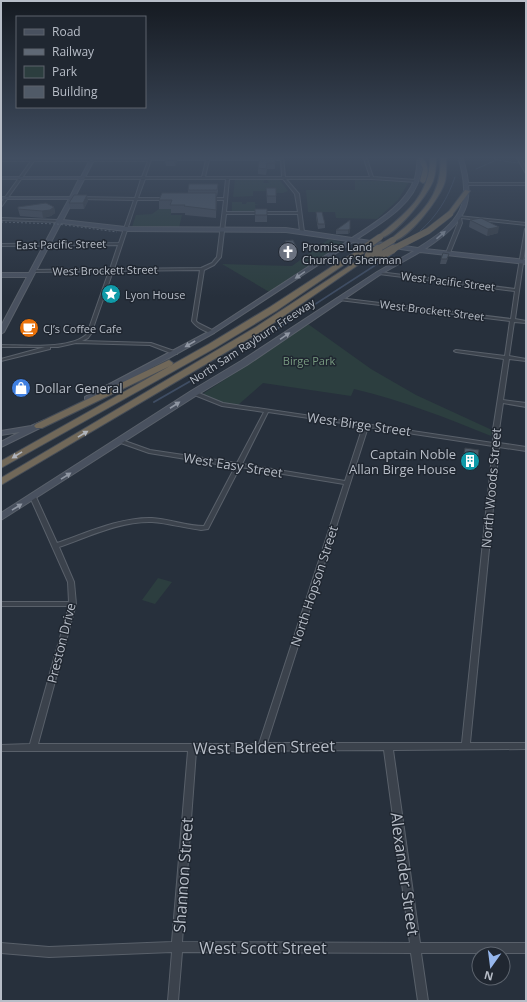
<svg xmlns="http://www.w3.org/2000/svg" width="527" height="1002" viewBox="0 0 527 1002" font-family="'Open Sans',sans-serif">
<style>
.green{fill:#2c3e3f}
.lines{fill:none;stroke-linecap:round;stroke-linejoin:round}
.stream-far2{stroke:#3f4d63;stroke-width:1}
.stream-far1{stroke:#3f4d63;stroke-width:1.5}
.stream{stroke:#3f4d63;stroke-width:2}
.street-casing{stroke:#59606a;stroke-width:2}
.secondary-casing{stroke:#59606a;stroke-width:2}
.highway-casing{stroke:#464d57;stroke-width:2}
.street{fill:#3b424c;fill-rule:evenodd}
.secondary{fill:#49515f;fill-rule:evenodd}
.highway{fill:#716859;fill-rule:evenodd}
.rail{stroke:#5f6875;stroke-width:1;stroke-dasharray:2 2;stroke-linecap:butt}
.highway-bridge-far1-casing{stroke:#464d57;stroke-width:7;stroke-linecap:butt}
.highway-bridge-casing{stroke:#464d57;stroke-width:9;stroke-linecap:butt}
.highway-bridge-far1{stroke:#716859;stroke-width:6}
.highway-bridge{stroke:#716859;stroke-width:8}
.wall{fill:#454d59}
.shaded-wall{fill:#383f48}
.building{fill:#505a67;stroke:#383f48}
.oneway{fill:#9097a3}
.oneway2{fill:#b0b4bc}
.labels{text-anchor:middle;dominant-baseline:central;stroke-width:3;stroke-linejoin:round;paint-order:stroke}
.far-street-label{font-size:11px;fill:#b7bdc7;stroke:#202731}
.far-poi-label{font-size:11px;fill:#b7bdc7;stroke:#202731;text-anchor:start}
.far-park-label{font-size:11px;fill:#789a80;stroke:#202731}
.poi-label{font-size:13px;fill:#b7bdc7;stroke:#202731;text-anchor:start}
.street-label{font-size:13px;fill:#b7bdc7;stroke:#202731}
.near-street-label{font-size:16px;fill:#b7bdc7;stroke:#202731}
</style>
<rect width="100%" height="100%" fill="#27303c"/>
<path class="green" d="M235 179H265L263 183H269L266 179H279L288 191 283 193H268L265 188 266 191H253V196L233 197Z
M355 180 409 182 398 200 377 219 336 218 335 212H308L306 190H355Z
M232 202H242V204H246L247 202H255V204L259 205H255L256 212H232Z
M159 209H172L171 215H182L179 228 132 227 136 215 152 214Z
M329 239 344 243 271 293 222 264 292 266Z
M308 324 371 369 416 395 492 430 491 436C446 418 402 400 354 389L351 396 263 383 238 405 224 403 204 396V393L260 357Z
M158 578 172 582 155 604 142 600Z"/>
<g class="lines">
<path class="stream-far2" d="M491 156 496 160 526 164
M476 169 496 160
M420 231C437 216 448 198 455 177"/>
<path class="stream-far1" d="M263 338 391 255
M206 372 215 367"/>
<path class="stream" d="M154 402 208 371"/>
<g class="street-casing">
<path id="street" d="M149 156H152V158H281V156H283L285 177H370L363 156H366L373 177 416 180 418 181 416 182 372 179H286L299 194 304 232 302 233 300 232 298 214H226L221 257 214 265 204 270 196 321 198 323 214 331V333C206 333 196 327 192 321L200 270 113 271 91 334 88 338 82 341 151 343 177 352V354H173L150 345 76 343 58 347H50V349L1 361V359L45 347H1V345C23 345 71 350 87 334L109 271 32 272H31V270L110 269 118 245 1 246V244L119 243 134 200 80 199 78 198 80 197 135 198 141 179H83L81 178 83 177H142L148 161H34L2 206H1V203L31 161H1V159H148ZM151 160H206L202 177H145ZM209 160H281L282 177H205ZM145 179H226L224 198H210L208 199 210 200H224L217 257 212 263 201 268 114 269 137 200H167L169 199 167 198H138ZM229 179H283L295 194 298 212H226Z
M516 156H519L526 169V173L525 172Z
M468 183H526V185H467Z
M458 216 526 223V225L461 218 462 223 450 253 447 254 446 253 458 223Z
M1 218 58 220 60 221 58 222 1 220Z
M525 229H526V242L515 319 526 321V323L514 322 509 356 526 359V361L509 359 503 400 526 403V407L503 403 499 430V443L526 447V451L499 447 470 743H526V749L393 750 420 943H526V953H421L428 1001H418L411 953 182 952 178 1001H168L172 952 49 957 1 953V943L49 947 172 942 188 751H1V745L30 744 69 606H1V602H69L68 582 30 497 31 496 33 495 36 497 57 543C86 533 121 517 152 518 170 519 186 526 204 526L235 467 149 453 118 442 117 441 120 439 122 440 150 450 237 463 264 412 222 406 192 394 191 393 194 391 223 403 493 443V430L504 359 456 352 454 351 456 350 505 356 510 321 339 300 337 299 339 298 511 319 515 291 379 274 377 273 379 272 515 289ZM268 412 363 426 345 481 242 464ZM368 427 493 446 462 743H267ZM240 467 344 484 259 744H38L76 604 74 582 59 547C88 537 120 521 152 522 168 523 185 528 201 530L208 529ZM384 750 410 943 182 942 196 751Z"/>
</g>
<g class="secondary-casing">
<path id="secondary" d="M33 156H37L33 161 31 160Z
M92 156H96L63 220 125 227 286 228 352 238C376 222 405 206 415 178 417 171 417 163 418 156H422C422 162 422 169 420 175 414 205 381 223 357 239L418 248C460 222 473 206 458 156H462C478 204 465 222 425 249L526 260V264L420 252 381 274 247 365 197 395 1 520V513L191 391 241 361 377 272 414 251 353 242 214 333 91 401H85V397L210 331 348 241 286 232 125 231 61 223 4 332 1 334V326L27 277H1V273H29L56 222 55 221 58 219 69 199H1V197H70L79 179H1V177H81Z
M45 420 49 422 48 424 1 447V442L20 432 1 435V431L31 426Z"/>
</g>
<g class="highway-casing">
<path id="highway" d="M430 156H436C436 165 436 173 433 181 428 195 392 240 378 238V236C405 214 431 195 430 156Z
M440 156H446C446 165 447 173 445 181 442 196 406 243 391 241V239C419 216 444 196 440 156Z
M418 157H422C429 165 429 173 425 182L423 183 420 181 423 169Z
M465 190 470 191 452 215H448L447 214Z
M359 250 361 251V253L276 311 215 348 1 468V461L209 344 270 307 342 260Z
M369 253 372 255 371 256 262 331 1 485V478L256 327Z
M169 360 173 363 172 365 42 428H36L34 426 36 424Z"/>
</g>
<use href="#street" class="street"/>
<use href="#secondary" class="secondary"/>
<use href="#highway" class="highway"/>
<path class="rail" d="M1 222 57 224 117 232"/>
<g class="highway-bridge-far1-casing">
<path id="highway-bridge-far1" d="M361 250 380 237
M376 250 393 240
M391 250 428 231 450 214"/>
</g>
<g class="highway-bridge-casing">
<path id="highway-bridge" d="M359 252 363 249
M369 255 378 249
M379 257 393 249"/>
</g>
<use href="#highway-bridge-far1" class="highway-bridge-far1"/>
<use href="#highway-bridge" class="highway-bridge"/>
</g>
<path class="wall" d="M176 156 177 162 175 166H166L165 160Z
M275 156V169H267L266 175 258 174V168Z
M218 184V191L217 196H216V218L185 215V213H171V209H159V200L188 193V190Z
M266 188H276V203H267Z
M87 195 88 201 84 209H70L69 203Z
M54 207 55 213 51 216 43 218 20 216 18 209Z
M255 209H267V222H255Z
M316 212 325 224V228L318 229 316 217Z
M350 220V232L348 234H336V230Z
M470 220 498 233 487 236 469 227Z
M285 241 297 248V255H289L285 248Z
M448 258 446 264H440L441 259Z
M465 448 479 450 476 468 462 465Z"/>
<path class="shaded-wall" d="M176 156 177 162 175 166 174 161Z
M216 193 217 201 216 218Z
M87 195 88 201 84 209 83 203Z
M54 207 55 213 51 216 43 218 42 211Z
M499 227 498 233 487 236 488 229Z
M350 229V232L348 234V230Z"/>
<path class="building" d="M167 156H176L174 161 165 160Z
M260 156H275V163H267L266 169 258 168Z
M189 184H218L217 190H188Z
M266 188H276V196H267Z
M162 193H216V210L184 206 185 205H170L172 200H159Z
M74 195H87L83 203H69Z
M46 203 54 207 50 210 42 211 18 209V207Z
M255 209H267V215H255Z
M316 212H322L325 224H318Z
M481 218 499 227 488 229 470 220Z
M350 220V229L348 230H336Z
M293 240 297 248H289L285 241Z
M443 253 449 254 447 259H441Z
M465 448 479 450 477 462 463 459Z"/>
<defs><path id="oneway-solid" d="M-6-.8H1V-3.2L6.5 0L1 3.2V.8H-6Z"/></defs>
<g class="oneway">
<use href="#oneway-solid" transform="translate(441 235) rotate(-41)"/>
<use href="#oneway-solid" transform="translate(300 275) rotate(146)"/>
<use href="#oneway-solid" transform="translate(285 336) rotate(-34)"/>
<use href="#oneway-solid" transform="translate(190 344) rotate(150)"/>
<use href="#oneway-solid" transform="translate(175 405) rotate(-33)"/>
<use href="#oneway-solid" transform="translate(66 476) rotate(-32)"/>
<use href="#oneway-solid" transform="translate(17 507) rotate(-32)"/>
</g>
<g class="oneway2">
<use href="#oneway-solid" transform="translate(83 434) rotate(-31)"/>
<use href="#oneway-solid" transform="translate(17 455) rotate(148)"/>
</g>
<linearGradient id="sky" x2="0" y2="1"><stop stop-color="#151a21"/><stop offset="0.53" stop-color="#414e61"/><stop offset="1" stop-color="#414e61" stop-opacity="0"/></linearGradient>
<rect width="527" height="297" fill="url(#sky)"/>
<defs>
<g id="church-disc" transform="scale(1)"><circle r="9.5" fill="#6b7280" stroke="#202731"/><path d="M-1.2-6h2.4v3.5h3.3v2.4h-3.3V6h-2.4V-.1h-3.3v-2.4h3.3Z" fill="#fff"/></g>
<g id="sight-disc" transform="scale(1)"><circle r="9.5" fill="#0f9aa8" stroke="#202731"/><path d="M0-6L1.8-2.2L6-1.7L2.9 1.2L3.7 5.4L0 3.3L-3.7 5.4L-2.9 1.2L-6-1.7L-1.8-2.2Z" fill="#fff"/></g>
<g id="cafe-disc" transform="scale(1)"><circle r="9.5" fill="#e8710a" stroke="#202731"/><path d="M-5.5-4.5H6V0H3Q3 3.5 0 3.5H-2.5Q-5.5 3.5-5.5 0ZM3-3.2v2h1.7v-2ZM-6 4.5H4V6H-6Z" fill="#fff"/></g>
<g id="shop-disc" transform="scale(1)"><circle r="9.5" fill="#3f7fe0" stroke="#202731"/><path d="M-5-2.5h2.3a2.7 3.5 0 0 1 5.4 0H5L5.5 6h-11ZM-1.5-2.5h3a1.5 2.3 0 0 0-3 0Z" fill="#fff"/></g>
<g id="building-disc" transform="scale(1)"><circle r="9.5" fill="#0f9aa8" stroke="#202731"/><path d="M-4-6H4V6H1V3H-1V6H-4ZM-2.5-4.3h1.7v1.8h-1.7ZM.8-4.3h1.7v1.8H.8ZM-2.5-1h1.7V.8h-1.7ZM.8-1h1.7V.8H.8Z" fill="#fff"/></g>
</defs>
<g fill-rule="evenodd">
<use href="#church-disc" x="288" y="252"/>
<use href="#sight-disc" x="111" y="294"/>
<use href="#cafe-disc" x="29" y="328"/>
<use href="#shop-disc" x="21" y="388"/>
<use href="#building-disc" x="470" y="461"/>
</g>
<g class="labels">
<g class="far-street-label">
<text transform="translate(61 244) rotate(-1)">East Pacific Street</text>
<text transform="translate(105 270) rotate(-1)">West Brockett Street</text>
<text transform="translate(448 281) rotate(7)">West Pacific Street</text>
<text transform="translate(432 310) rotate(7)">West Brockett Street</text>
<text transform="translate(252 341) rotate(-33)">North Sam Rayburn Freeway</text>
</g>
<g class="far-poi-label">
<text x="302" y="246">Promise Land<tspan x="302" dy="13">Church of Sherman</tspan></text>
<text x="125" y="294">Lyon House</text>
<text x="43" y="328">CJ’s Coffee Cafe</text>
</g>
<g class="far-park-label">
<text x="309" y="360">Birge Park</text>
</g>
<g class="poi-label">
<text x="35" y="388">Dollar General</text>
<text x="456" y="454" text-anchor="end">Captain Noble<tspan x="456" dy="15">Allan Birge House</tspan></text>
</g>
<g class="street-label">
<text transform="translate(359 424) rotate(8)">West Birge Street</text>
<text transform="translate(233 465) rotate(9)">West Easy Street</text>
<text transform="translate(491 488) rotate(-85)">North Woods Street</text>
<text transform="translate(314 586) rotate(-72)">North Hopson Street</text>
<text transform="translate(61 643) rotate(-76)">Preston Drive</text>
</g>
<g class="near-street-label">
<text transform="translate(264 747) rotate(-1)">West Belden Street</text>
<text transform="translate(405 874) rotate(82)">Alexander Street</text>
<text transform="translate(183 875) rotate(-86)">Shannon Street</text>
<text x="263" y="948">West Scott Street</text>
</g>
</g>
<rect width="527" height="1002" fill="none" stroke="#b7bdc7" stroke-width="4"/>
<rect x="16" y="16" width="130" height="92" fill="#202731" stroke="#5c636d"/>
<rect x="24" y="29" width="20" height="6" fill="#49515f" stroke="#5c636d"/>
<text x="52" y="36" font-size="12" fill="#b7bdc7">Road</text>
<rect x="24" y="49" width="20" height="6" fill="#5f6875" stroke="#5c636d"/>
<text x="52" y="56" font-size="12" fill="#b7bdc7">Railway</text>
<rect x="24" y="66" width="20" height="12" fill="#2c3e3f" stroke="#5c636d"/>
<text x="52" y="76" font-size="12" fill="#b7bdc7">Park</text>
<rect x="24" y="86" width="20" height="12" fill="#505a67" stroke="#5c636d"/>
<text x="52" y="96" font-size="12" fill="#b7bdc7">Building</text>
<g transform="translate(491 966) rotate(194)"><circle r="19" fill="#202731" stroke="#5c636d"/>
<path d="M0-3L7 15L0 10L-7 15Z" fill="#96b7ed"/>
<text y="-6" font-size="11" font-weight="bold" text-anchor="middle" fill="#b7bdc7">N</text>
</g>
</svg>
